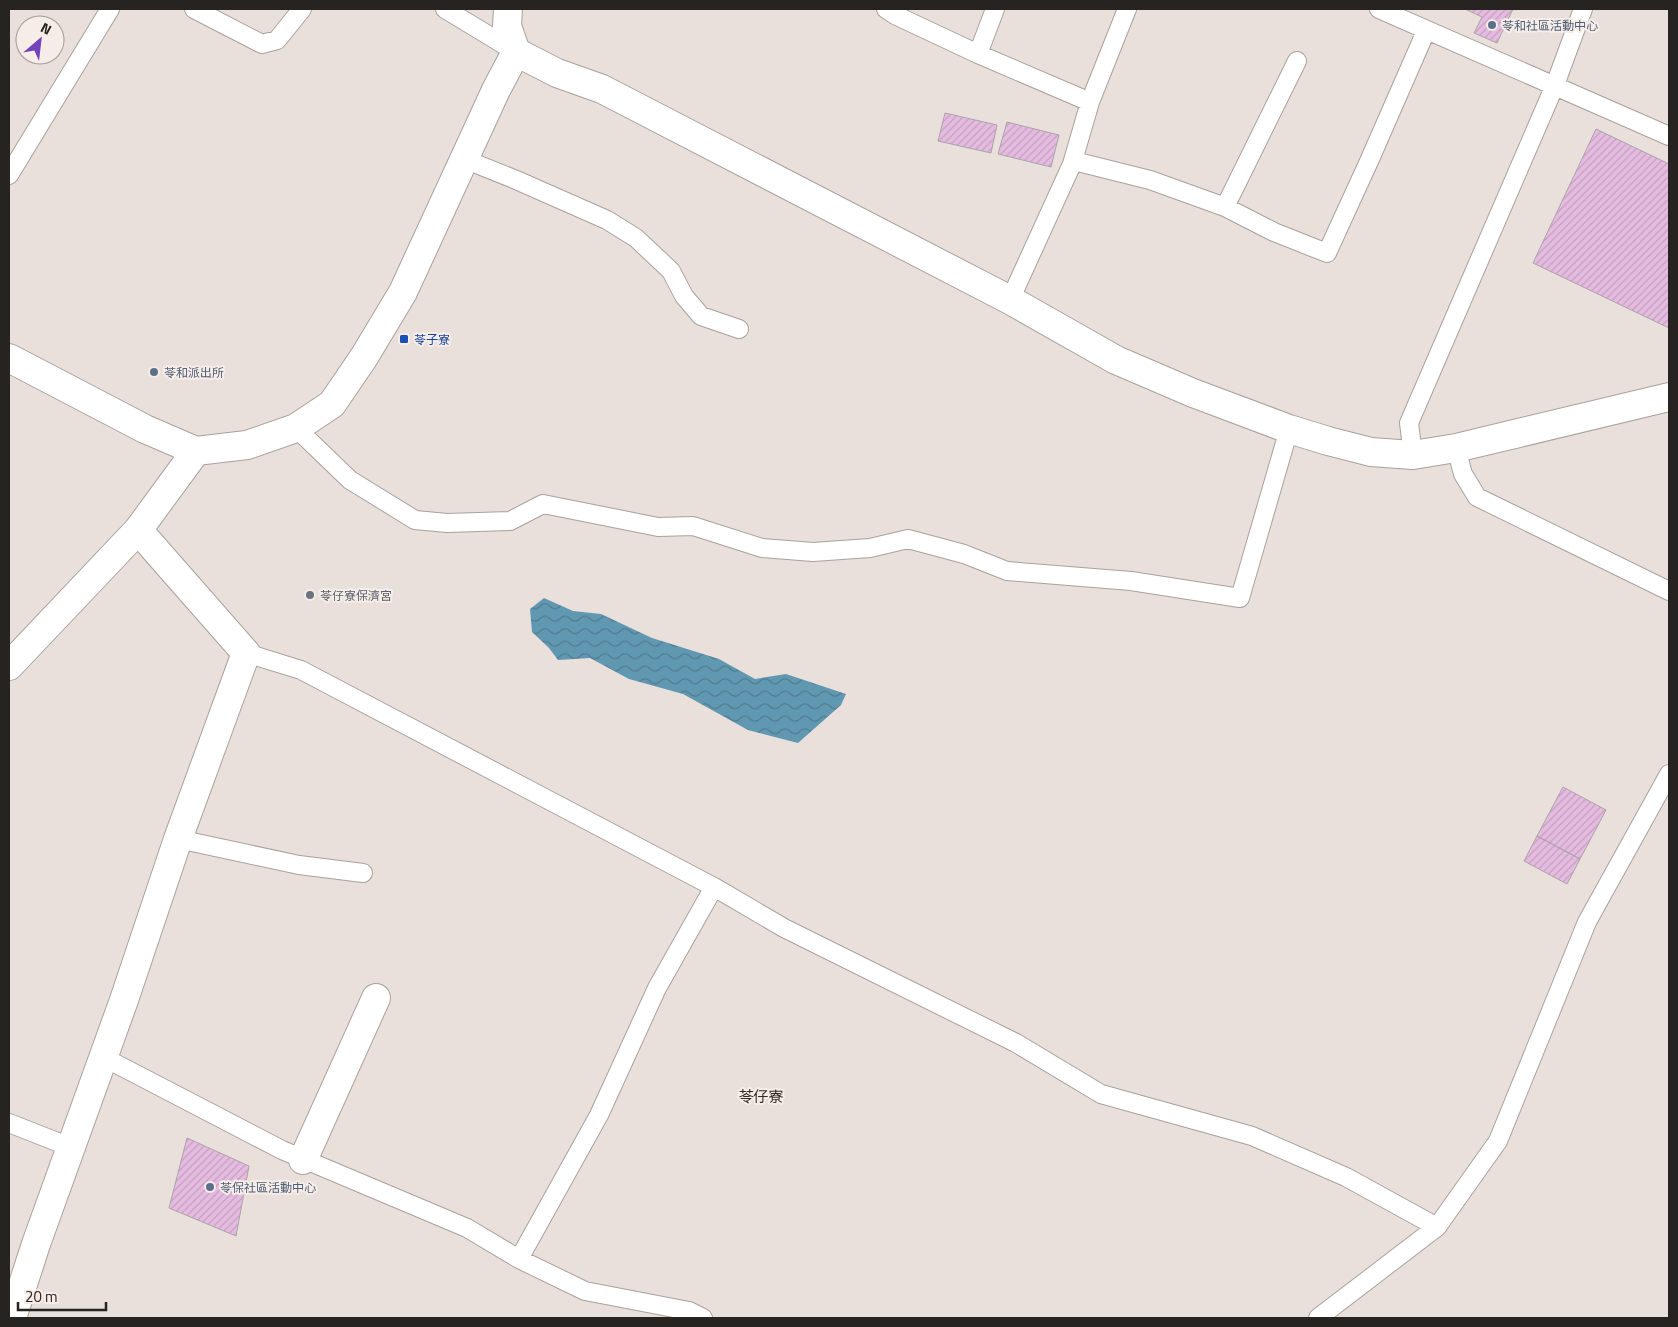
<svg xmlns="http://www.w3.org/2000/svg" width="1678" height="1327" viewBox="0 0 1678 1327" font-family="'Titillium Web','Noto Sans TC',sans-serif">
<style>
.water{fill:url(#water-waves)}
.building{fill:url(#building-hatch);stroke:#aba3aa}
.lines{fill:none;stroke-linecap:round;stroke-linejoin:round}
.lane-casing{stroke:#aaa19d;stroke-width:20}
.street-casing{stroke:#aaa19d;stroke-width:30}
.secondary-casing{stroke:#aaa19d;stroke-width:30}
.lane{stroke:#fff;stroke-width:18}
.street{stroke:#fff;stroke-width:28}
.secondary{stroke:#fff;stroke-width:28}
.service-dot{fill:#5c6f8a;stroke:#f6ece8;stroke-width:2}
.transit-dot{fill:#1a4fb4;stroke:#f6ece8;stroke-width:2}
.worship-dot{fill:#6b7280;stroke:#f6ece8;stroke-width:2}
.labels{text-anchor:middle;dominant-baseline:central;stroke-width:4;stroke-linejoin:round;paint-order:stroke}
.service-label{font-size:12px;fill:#4e5e75;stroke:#f6ece8;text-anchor:start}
.transit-label{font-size:12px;fill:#164399;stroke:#f6ece8;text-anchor:start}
.worship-label{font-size:12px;fill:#5b616d;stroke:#f6ece8;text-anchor:start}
.quarter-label{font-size:15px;fill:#302925;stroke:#f6ece8}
</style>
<defs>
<pattern id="water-waves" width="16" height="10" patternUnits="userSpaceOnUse" patternTransform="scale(1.25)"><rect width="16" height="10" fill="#6198b1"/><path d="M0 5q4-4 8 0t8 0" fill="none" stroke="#507c90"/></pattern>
<pattern id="building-hatch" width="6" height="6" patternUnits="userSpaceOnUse" patternTransform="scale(1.25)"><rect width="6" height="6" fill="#e5bbe0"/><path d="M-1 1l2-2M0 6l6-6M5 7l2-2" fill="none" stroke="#c4a0c0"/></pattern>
</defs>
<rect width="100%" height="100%" fill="#e9dfdb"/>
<path class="water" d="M544 598 573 611 601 614 652 638 719 659 755 679 786 674 846 694 841 705 798 743 748 730 683 694 629 679 590 658 558 660 549 648 532 632 530 609Z"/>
<path class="building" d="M1465 9H1513L1497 43 1474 33 1482 17Z
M945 113 997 125 991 153 938 141Z
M1007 122 1059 135 1051 167 998 154Z
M1596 129 1669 164V328L1533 263Z
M1563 787 1606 810 1580 859 1537 836Z
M1537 836 1580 859 1567 884 1524 861Z
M187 1138 249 1166 236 1236 169 1208Z"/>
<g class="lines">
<g class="lane-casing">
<path id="lane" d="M194 9 262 44 277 40 302 9
M445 9 516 52
M886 9 895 15 978 54 1090 102
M1379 9 1669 136
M978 54 995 9
M464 159 514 179 607 220 636 238 671 271 684 296 701 316 739 329
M1072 164 1074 161 1150 180 1225 207 1274 232 1327 253 1370 159 1426 31
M9 175 110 9
M1225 207 1297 61
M1010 300 1072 164 1090 102 1127 9
M296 428 350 480 415 520 447 523 510 521 543 504 658 527 693 526 762 548 813 552 870 548 908 539 964 554 1007 571 1131 581 1240 598 1289 429
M1456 448 1463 474 1477 497 1669 591
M1413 455 1409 423 1555 85 1583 9
M246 653 301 670 714 887 784 928 1016 1043 1101 1094 1252 1136 1346 1177 1437 1227
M178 839 299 865 363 873
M103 1057 282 1150 467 1228 519 1259 585 1291 689 1311 703 1318
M9 1123 70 1147
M519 1259 599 1115 657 988 714 887
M1318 1318 1437 1227 1498 1141 1587 922 1669 774"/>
</g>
<g class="street-casing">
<path id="street" d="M508 9 507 26 516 52
M303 1160 376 998"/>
</g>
<g class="secondary-casing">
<path id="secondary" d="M9 358 145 429 196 451 247 445 296 428 332 404 364 357 403 292 496 90 516 52 557 73 602 89 1010 300 1116 360 1193 393 1289 429 1328 441 1371 452 1413 455 1456 448 1669 397
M9 666 138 530 196 451
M12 1318 36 1244 124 1000 178 839 246 653 138 530"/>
</g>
<use href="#lane" class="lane"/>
<use href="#street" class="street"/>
<use href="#secondary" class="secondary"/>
</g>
<g class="service-dot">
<circle cx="1492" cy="25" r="5"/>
<circle cx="154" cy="372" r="5"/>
<circle cx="210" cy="1187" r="5"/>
</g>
<rect class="transit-dot" x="399" y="334" width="10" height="10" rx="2.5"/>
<circle class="worship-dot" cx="310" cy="595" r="5"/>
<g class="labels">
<g class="service-label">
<text x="1502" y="25">苓和社區活動中心</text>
<text x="164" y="372">苓和派出所</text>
<text x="220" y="1187">苓保社區活動中心</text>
</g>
<g class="transit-label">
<text x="414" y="339">苓子寮</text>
</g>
<g class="worship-label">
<text x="320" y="595">苓仔寮保濟宮</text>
</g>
<g class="quarter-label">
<text x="761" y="1096">苓仔寮</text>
</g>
</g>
<rect width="1678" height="1327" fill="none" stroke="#262321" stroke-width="20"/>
<g transform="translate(40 40) rotate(28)"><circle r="24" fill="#f6ece8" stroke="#a39c98"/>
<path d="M0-4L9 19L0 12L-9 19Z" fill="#7142ba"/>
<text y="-8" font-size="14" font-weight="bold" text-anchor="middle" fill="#262321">N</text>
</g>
<path d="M18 1302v8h88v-8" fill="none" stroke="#262321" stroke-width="2.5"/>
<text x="25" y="1302" font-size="15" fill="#262321" stroke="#f6ece8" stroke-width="4" paint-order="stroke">20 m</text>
</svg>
